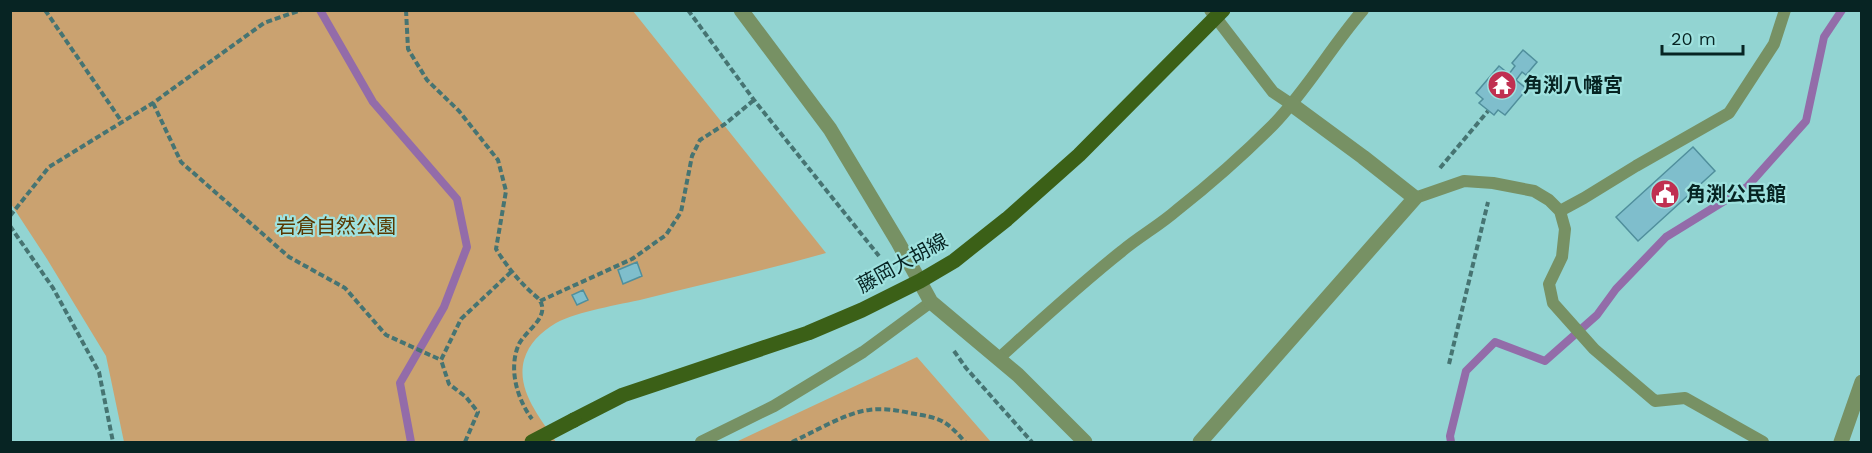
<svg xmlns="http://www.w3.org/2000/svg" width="1872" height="453" viewBox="0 0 1872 453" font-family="'Work Sans','Noto Sans JP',sans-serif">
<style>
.green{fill:#caa270}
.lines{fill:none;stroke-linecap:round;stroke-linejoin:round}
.stream{stroke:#936ca9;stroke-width:8}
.building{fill:#7fbecc;stroke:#508f9c;stroke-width:1.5}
.path{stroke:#467472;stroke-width:4;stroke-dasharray:6 3;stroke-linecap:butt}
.lane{stroke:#779164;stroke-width:12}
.street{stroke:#779164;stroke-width:15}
.primary{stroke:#3b6017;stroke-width:15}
.primary-bridge{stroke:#3b6017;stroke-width:15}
.labels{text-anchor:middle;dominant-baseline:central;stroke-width:4.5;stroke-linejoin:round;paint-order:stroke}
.poi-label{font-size:20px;font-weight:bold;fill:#072423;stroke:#9fe2df;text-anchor:start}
.park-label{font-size:20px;fill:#593801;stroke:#9fe2df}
.street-label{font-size:20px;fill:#072423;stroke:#9fe2df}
</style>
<rect width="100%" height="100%" fill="#92d4d2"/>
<path class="green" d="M10 11H633L826 253C766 270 705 284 644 299 618 305 579 311 556 323 541 332 529 343 524 360 516 391 541 418 556 442H124L106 356 47 259 11 204Z
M917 357 991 442H736Z"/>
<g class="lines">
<path class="stream" d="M320 10 373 102 457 199 467 247 444 307 400 383 411 442
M1451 442 1450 436 1466 371 1495 342 1545 361 1597 315 1616 289 1666 237 1747 187 1806 121 1824 37 1842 10"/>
</g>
<path class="building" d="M1523 50 1537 62 1526 75 1522 72 1516 80 1527 89 1505 115 1498 110 1494 115 1479 103 1483 99 1476 93 1499 66 1509 74 1515 66 1512 63Z
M1693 147 1715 171 1638 241 1616 217Z
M637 262 642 276 623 284 618 270Z
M583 290 588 300 577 305 572 295Z"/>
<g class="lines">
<path class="path" d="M45 10 122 122
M406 10 408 49 427 80 459 111 498 160 506 191 496 249C506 265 517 279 531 292 535 296 541 299 542 306 545 320 525 332 519 344 508 368 517 399 532 419
M688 10 754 100 879 256
M153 103 181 162 289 257 345 288 386 335 441 360
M1440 168 1488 111
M10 216 49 167 153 103 264 23 301 10
M10 226 53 288 99 372 113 442
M540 301 632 259 666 235 681 212 692 156 700 140 725 124 754 100
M954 351 966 368 1032 442
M1449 364 1488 202
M465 442 478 412 466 397 449 384 441 360 461 319 511 272
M792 442C812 433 847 412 869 410 883 408 896 410 910 413 940 418 945 419 965 442"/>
<path class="lane" d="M1210 10 1273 92 1291 104
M1415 198 1464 181 1493 183 1534 191 1549 200 1560 211 1584 198 1636 166 1729 113 1774 44 1785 10
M1560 211 1565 229 1562 257 1549 284 1553 303 1594 349 1655 401 1685 398 1763 442
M998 359C1039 322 1079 285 1122 251 1140 236 1160 225 1177 210 1210 184 1243 155 1273 125 1307 90 1331 47 1363 10
M701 442 774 406 863 352 931 302"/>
<path class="street" d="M741 10 830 129 898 242 931 302 1018 375 1085 442
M1200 442 1415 198 1363 157 1291 104
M1841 442 1862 382"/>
<path class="primary" d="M574 420 623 395 808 333 862 310 920 281 954 261 1007 219 1079 155 1223 10"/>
<path class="primary-bridge" d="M532 442 574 420"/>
</g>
<defs>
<g id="temple-disc" transform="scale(1.5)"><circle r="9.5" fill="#c03051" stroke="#9fe2df"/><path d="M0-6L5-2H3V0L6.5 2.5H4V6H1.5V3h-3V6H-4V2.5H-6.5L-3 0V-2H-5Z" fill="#fff"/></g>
<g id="civic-disc" transform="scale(1.5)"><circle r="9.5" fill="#c03051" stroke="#9fe2df"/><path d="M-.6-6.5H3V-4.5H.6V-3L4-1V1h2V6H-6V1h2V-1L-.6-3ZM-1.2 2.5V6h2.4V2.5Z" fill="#fff"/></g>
</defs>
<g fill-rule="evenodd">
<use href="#temple-disc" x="1502" y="85"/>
<use href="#civic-disc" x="1665" y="194"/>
</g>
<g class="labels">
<g class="poi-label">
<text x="1523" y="85">角渕八幡宮</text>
<text x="1686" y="194">角渕公民館</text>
</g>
<g class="park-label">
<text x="336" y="226">岩倉自然公園</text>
</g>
<g class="street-label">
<text transform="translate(902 263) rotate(-29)">藤岡大胡線</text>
</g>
</g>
<rect width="1872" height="453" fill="none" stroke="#072423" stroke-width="24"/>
<path d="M1662 45v9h81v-9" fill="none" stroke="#072423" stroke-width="3"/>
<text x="1671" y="45" font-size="18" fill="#072423" stroke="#9fe2df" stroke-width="4.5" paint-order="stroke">20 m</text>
</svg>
